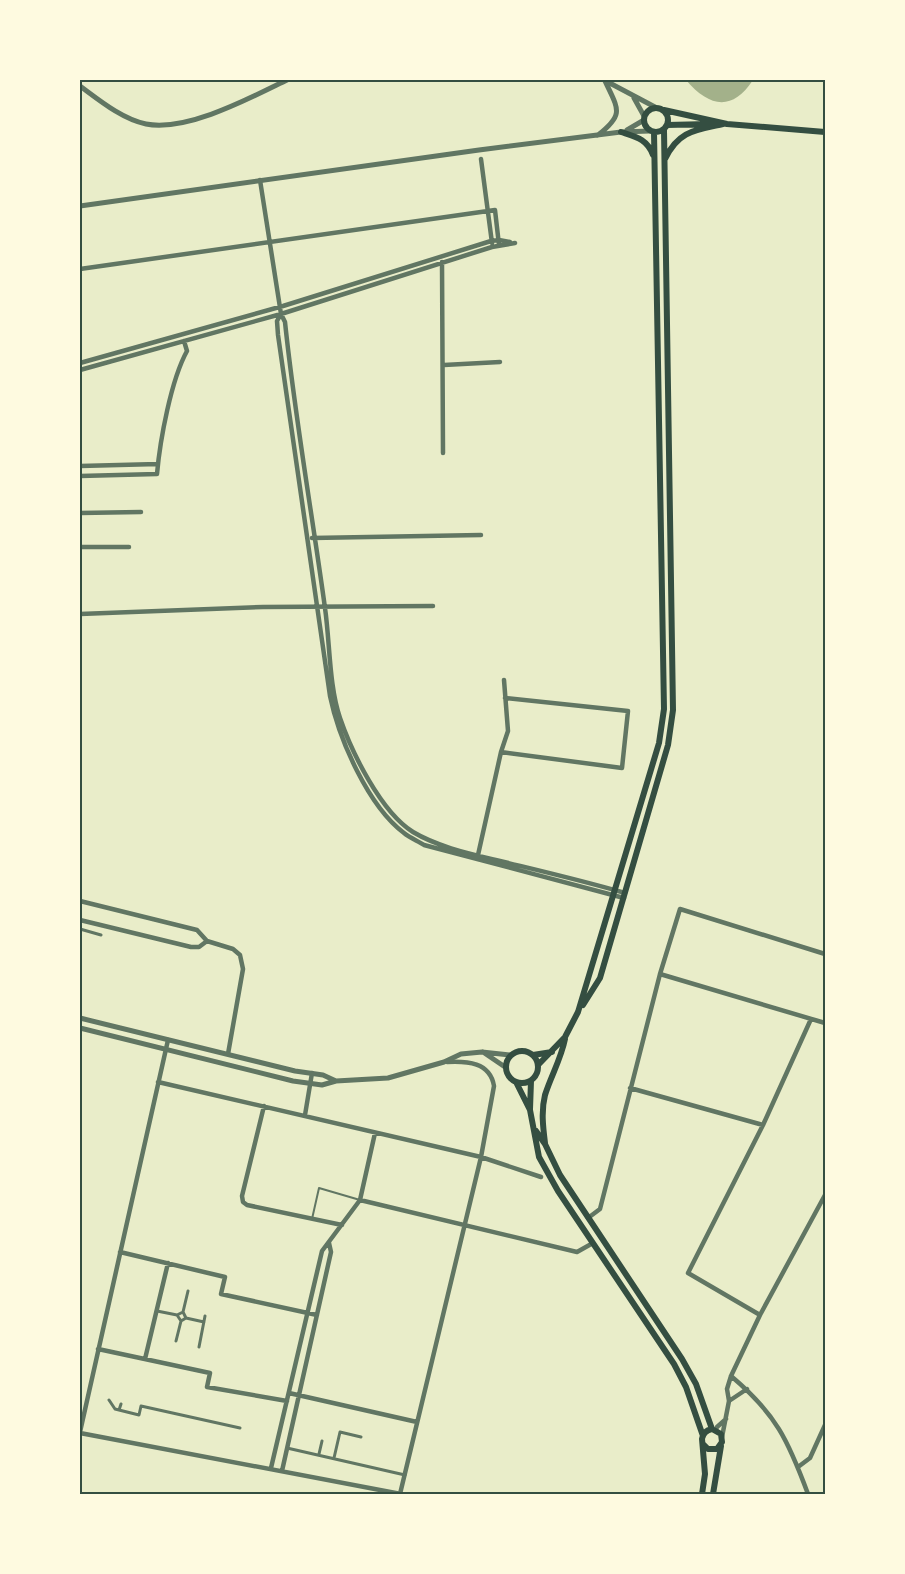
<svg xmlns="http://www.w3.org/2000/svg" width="905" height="1574" viewBox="0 0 905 1574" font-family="Montserrat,sans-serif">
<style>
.water{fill:#a3b18a}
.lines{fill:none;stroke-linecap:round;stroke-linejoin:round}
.service{stroke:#617663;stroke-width:2}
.pedestrian{stroke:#617663;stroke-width:3}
.minor{stroke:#617663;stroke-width:4.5}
.tertiary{stroke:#617663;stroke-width:5}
.secondary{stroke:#344e41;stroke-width:6}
.neatline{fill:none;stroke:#344e41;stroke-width:2}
</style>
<rect width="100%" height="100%" fill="#e9edc9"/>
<path class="water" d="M686 80H753C732 112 709 107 686 80Z"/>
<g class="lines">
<path class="service" d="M312 1219 319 1188 360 1200"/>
<path class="pedestrian" d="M80 929 101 935
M157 1311 177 1315
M183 1312 188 1291
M186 1318 204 1322
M176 1341 181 1321 186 1318 183 1312 177 1315 181 1321
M199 1347 205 1316
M109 1400 115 1409 139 1415 141 1406 240 1428
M119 1410 121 1404
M287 1448 405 1475
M319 1454 322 1441
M334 1458 340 1432 361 1437"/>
<path class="minor" d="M481 159 492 243
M260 180 281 314 285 322C295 418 312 513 325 608 330 643 329 686 340 718 352 753 381 812 413 832 438 847 471 854 500 861 541 871 584 881 625 893
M442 262 443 453
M80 269 495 210 499 245
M281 314 277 321 278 335 330 696C339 739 368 806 404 833 410 838 418 841 424 845L624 898
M80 363 283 306 491 241 499 240 510 242
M444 365 500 362
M80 370 281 314 492 247 515 243
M80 466 158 464
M80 476 157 474C160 440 171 380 187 351L184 341
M80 513 141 512
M312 538 481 535
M80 547H129
M80 614 263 607 433 606
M501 752 622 768 628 711 505 698
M478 855 501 752 508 731 504 680
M80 901 197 930 207 941
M80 920 191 947H199L207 941
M207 941 233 949 240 955 243 969 228 1054
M660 974 825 1023
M158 1082 481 1157 541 1177
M630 1088 763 1125
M264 1106 242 1196 243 1202 247 1205 342 1225
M305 1115 312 1073
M360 1200 577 1252 593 1243
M588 1218 600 1209 660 974 680 909 825 954
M120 1252 225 1277 221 1294 317 1315
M760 1315 688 1273 763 1125 811 1019
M98 1349 210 1373 207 1387 287 1401
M145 1359 168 1263
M731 1376C776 1414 788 1440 808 1494
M289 1393 417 1422
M729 1401 747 1389
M716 1430 717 1427 726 1419
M80 1432 168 1040
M80 1433 401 1494
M722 1437 729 1401 727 1389 731 1376 760 1315 825 1195
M798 1467 810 1458 825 1425
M271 1468 322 1251 360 1200 375 1133
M282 1471 331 1252 329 1243
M400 1494 481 1157 494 1086C490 1062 467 1061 447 1062"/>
<path class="tertiary" d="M604 80 655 107
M80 86C99 100 122 119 146 124 187 132 250 98 287 80
M634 98 644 116
M627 130 644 120
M598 135C625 114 618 109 605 81
M80 206 479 150 621 132 650 131
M80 1018 295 1071 323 1075 336 1081
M80 1028 293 1081 322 1085 336 1081 388 1078 444 1062 461 1054 482 1052 510 1055
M483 1052 505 1067"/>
<path class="secondary" d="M644 120a12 12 0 1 1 24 0a12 12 0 1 1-24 0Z
M664 110 727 124 825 132
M667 125 709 124
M621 132C636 137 647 139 653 155
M665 159C678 131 695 130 723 124
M583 1005 600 978 668 745 673 710 664 130
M506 1067a16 16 0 1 1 32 0a16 16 0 1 1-32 0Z
M533 1055 552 1052
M538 1065 565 1037 578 1012 659 743 664 709 654 132
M516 1082 530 1110 539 1157 558 1191 674 1364 686 1387 703 1436
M530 1109 531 1081
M536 1131 545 1144 560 1175 682 1359 696 1384 712 1429
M545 1143C543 1127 541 1111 545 1095 551 1076 561 1059 565 1039
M702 1494 705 1474 702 1439C703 1433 706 1430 712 1429L721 1434 722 1442 717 1449H708L703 1444
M713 1494 721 1446"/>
</g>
<rect width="905" height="1574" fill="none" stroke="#fefae0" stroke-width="162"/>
<rect x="81" y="81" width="743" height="1412" class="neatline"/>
</svg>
